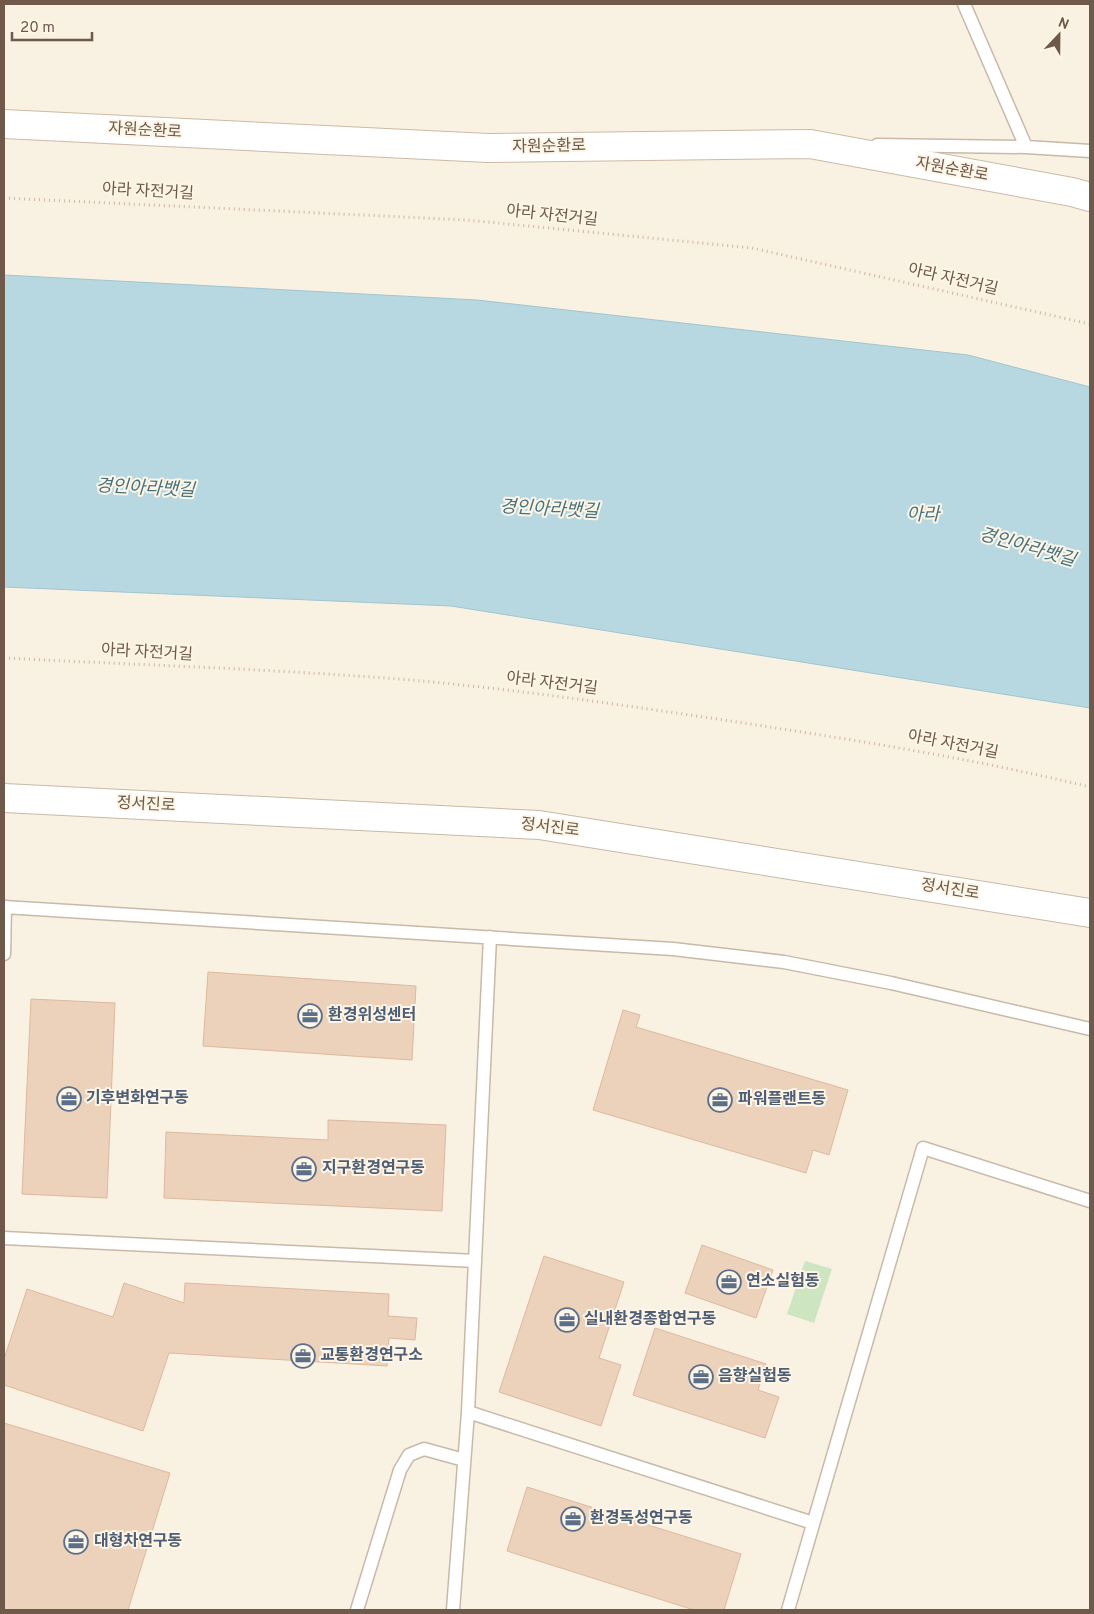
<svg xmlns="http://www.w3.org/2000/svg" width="1094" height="1614" viewBox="0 0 1094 1614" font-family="Overpass,'Noto Sans KR',sans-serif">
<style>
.green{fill:#cde5c1}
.water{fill:#b7d8e0;stroke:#9fc6d1}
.building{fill:#ecd1bb;stroke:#ddb99d}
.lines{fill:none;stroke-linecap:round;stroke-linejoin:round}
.service-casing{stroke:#c8b9a9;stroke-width:15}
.tertiary-casing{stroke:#c8b9a9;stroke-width:30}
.secondary-casing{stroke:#ccbaa7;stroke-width:30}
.path{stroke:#d0b59f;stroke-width:3;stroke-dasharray:1 4;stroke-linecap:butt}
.service{stroke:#fff;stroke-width:12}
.tertiary{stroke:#fff;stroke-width:28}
.secondary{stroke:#fff;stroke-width:28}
.labels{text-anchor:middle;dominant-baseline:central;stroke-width:4;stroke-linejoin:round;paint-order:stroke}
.street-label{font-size:16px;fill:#6e594a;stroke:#fdf5e6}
.service-label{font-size:16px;font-weight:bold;fill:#4e5e75;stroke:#fdf5e6;text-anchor:start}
.water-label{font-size:18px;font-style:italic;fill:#477380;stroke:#fdf5e6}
</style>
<rect width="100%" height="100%" fill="#f9f1e1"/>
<path class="green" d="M805 1261 832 1269 814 1323 787 1314Z"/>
<path class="water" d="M4 275 477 300 968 355 1090 387V708L451 606 4 587Z"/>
<path class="building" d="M208 972 416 986 412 1060 203 1046Z
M31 999 115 1003 107 1198 22 1194Z
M623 1010 640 1015 636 1027 848 1090 829 1155 813 1150 806 1173 593 1110Z
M328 1120 446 1125 442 1211 164 1198 166 1132 328 1140Z
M702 1245 773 1270 756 1318 685 1293Z
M544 1256 624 1282 599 1358 621 1365 601 1426 499 1392Z
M124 1283 184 1303 185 1283 389 1294 388 1316 417 1318 415 1340 389 1338 387 1366 169 1353 143 1431 4 1385V1359L27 1289 113 1317Z
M655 1328 766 1364 758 1390 779 1397 765 1438 633 1395Z
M4 1423 170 1473 128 1610H4Z
M527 1487 741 1554 724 1610H694L507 1551Z"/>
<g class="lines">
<g class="service-casing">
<path id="service" d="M964 4 1026 147
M877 145 1026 147 1090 151
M4 907 673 949 784 962 891 983 1090 1029
M4 954 5 907
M4 1238 475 1261
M468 1412 813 1523
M357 1610 400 1470 409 1455 424 1449 464 1460
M453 1610 468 1412 490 937
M788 1610 923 1148 1090 1201"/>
</g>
<g class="tertiary-casing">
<path id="tertiary" d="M4 798 539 825 1090 913"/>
</g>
<g class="secondary-casing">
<path id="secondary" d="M4 124 488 148 810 144 1072 192 1090 197"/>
</g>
<path class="path" d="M4 198 467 220 752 248 1090 324
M4 658C139 665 275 669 411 680 513 689 615 704 717 719 842 738 967 757 1090 787"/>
<use href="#service" class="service"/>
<use href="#tertiary" class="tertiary"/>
<use href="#secondary" class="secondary"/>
</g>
<defs>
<g id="office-ring" transform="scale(1.25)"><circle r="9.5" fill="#fdf5e6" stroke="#5c6f8a" stroke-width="1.5"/><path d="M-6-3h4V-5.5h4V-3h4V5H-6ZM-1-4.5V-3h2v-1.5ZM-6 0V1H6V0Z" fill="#5c6f8a"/></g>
</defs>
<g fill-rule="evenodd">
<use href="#office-ring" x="310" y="1016"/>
<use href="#office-ring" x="69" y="1099"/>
<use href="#office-ring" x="720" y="1100"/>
<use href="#office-ring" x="304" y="1169"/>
<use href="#office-ring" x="729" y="1282"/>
<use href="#office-ring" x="567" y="1320"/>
<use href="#office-ring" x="303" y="1356"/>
<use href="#office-ring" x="701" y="1377"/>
<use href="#office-ring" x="573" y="1519"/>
<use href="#office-ring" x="76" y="1542"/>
</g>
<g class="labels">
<g class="street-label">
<text transform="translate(145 131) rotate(3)">자원순환로</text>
<text transform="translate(549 147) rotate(-1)">자원순환로</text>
<text transform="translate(952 170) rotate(10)">자원순환로</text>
<text transform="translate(148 192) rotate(3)">아라 자전거길</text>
<text transform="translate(552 216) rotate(6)">아라 자전거길</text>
<text transform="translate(953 280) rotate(13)">아라 자전거길</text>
<text transform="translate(147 653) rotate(3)">아라 자전거길</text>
<text transform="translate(552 684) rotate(7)">아라 자전거길</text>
<text transform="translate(953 745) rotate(11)">아라 자전거길</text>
<text transform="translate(146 805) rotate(3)">정서진로</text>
<text transform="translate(550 828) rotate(7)">정서진로</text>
<text transform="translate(950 890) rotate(9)">정서진로</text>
</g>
<g class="service-label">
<text x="328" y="1016">환경위성센터</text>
<text x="86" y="1099">기후변화연구동</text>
<text x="738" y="1100">파워플랜트동</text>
<text x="322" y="1169">지구환경연구동</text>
<text x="746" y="1282">연소실험동</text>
<text x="584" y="1320">실내환경종합연구동</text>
<text x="320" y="1356">교통환경연구소</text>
<text x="718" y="1377">음향실험동</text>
<text x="590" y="1519">환경독성연구동</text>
<text x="94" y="1542">대형차연구동</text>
</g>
<g class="water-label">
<text transform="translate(145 489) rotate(3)">경인아라뱃길</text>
<text transform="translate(549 510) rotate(3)">경인아라뱃길</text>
<text x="923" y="515">아라</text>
<text transform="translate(1027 548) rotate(16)">경인아라뱃길</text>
</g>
</g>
<rect width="1094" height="1614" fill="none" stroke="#6e594a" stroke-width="10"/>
<g transform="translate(1059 35) rotate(22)" stroke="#fdf5e6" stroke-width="4" paint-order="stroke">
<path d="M0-4L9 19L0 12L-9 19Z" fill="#6e594a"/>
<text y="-8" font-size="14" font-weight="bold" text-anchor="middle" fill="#6e594a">N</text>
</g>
<path d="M12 32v8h80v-8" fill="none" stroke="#6e594a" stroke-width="2.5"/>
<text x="20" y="32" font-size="15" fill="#6e594a" stroke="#fdf5e6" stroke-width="4" paint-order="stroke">20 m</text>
</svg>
